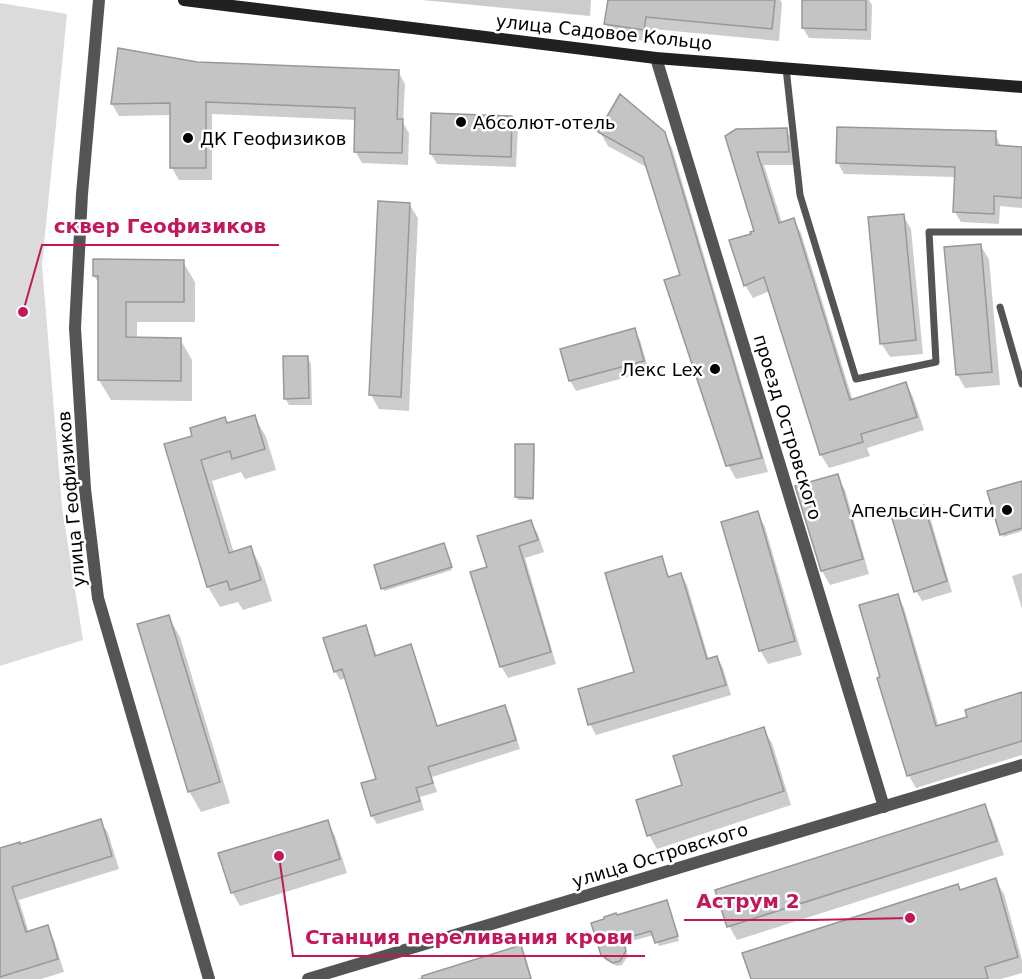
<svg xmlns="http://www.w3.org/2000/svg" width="1022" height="979" viewBox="0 0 1022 979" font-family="'DejaVu Sans',sans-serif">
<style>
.green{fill:#dbdbdb}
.shadow{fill:#0003}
.building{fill:#c4c4c4;stroke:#989898;stroke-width:1.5}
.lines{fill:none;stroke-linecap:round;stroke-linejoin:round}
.service{stroke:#545454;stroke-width:7}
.minor{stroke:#545454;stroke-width:12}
.tertiary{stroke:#545454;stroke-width:12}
.secondary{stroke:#212121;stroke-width:12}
.poi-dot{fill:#000;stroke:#fff;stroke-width:2}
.labels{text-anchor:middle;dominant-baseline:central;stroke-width:5;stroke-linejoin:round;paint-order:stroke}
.street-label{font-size:18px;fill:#000;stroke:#fff}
.poi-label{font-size:18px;fill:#000;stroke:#fff;text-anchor:start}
.leader{fill:none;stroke:#c2185b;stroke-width:2}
.callout-dot{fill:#c2185b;stroke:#fff;stroke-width:2}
.callout-label{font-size:20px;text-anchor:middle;font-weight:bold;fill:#c2185b;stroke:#fff;stroke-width:5;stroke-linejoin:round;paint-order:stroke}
</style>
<rect width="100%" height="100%" fill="#fff"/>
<path class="green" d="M0 3 67 14 42 265 62 507 83 640 0 666Z"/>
<path class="shadow" d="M422 0H591L590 16Z
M609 0H780L782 3 779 41 652 29 651 42 613 36 606 24Z
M804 0H869L872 5 871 40 809 38 803 28Z
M398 71 405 84 403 123 409 133 408 165 362 163 355 151 356 120 212 114V180H179L172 168V115L119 116 112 104Z
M512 117 518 128 516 167 437 164 431 154Z
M786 130 794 143 795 165H764L782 223 793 220 801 233 853 401 906 384 913 397 924 430 867 448 870 456 829 468 821 455 770 291 753 298 745 285 753 235 756 232 727 137Z
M600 132 664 133 672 148 768 472 736 479 728 465 682 276 648 168 608 146Z
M995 133 1001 147 1022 149V208L1000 206 999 224 961 222 955 212 956 177 844 174 838 163Z
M409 204 418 218 409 411 379 409 371 395Z
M903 215 911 229 923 354 890 357 881 343Z
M980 245 989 259 1000 385 965 388 957 374Z
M183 262 195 282V322H137V339H180L192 360V401L111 400 99 380 100 285 94 276Z
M634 330 640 340 649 371 576 391 570 381 562 350Z
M307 357 311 364 312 405H289L285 398Z
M254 416 266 437 276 470 245 479 241 472 212 481 234 553 251 548 262 569 272 601 243 610 238 602 220 607 208 587 194 437 225 419 228 424Z
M533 446 535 449 534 500H518L516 497Z
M837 476 845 490 869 574 830 585 822 571 797 487Z
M1022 482V531L1003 537 1002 534Z
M924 507 930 517 952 592 922 601 916 591Z
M757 513 765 527 802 655 768 664 760 650Z
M531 522 538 534 544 552 525 558 556 664 508 678 501 666 489 568Z
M445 548 452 570 384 591 383 588Z
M661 558 670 578 681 574 687 585 709 660 717 657 723 668 731 695 596 735 590 724 636 673Z
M1022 573V609L1012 576Z
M897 595 904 608 939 727 969 718 1022 694V755L916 788 909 776 879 679 882 678Z
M168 616 180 637 230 803 201 812 189 791Z
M365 627 370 635 377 657 410 646 415 655 438 728 505 707 510 716 520 749 432 777 437 792 420 797 424 810 377 824 372 816 378 780 346 678 340 680 335 671Z
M763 729 772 743 791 805 657 849 649 835 684 786Z
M984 806 992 820 1004 855 737 940 729 926Z
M100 821 108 833 119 869 19 900 29 933 47 927 54 940 64 972 41 979H0V850L20 846Z
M327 822 335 836 347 873 240 906 232 892Z
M995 879 1004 894 1022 960V973L1001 979H752L960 891Z
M669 906 679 941 659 946 654 935 624 943 628 956 622 965 617 966 605 960 603 955 617 917Z
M520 947 525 955 532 979H416Z"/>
<path class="building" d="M608 0H775L772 29 646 17 644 30 604 24Z
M802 0H866V30L802 28Z
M118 48 197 62 399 70 397 119H403L402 153 354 152 355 108 206 102V168H170V103L111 104Z
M620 94 665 132 762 458 726 466 664 280 680 275 643 157 598 132Z
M431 113 512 116 511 157 430 154Z
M837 127 996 131V145L1022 147V198L994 196V214L953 212 955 167 836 163Z
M787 128 789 152H757L779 223 794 218 850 400 906 382 917 417 861 434 863 442 820 455 764 277 744 286 729 240 751 234 750 232 754 231 725 136 736 129Z
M378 201 410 203 401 397 369 395Z
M904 214 916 340 880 344 868 217Z
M981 244 992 372 956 375 944 247Z
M93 259 184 260V302H126V337L181 338V381L98 380V276H93Z
M635 328 644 361 569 381 560 349Z
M283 356H308L309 398 284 399Z
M255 415 265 449 232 459 230 451 201 460 229 553 251 546 261 580 230 590 227 581 207 587 164 444 192 436 190 428 225 417 227 423Z
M515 444H534L533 498 515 497Z
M838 474 863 559 821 571 795 486Z
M1022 481V528L1000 535 987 491Z
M924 505 947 581 914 592 891 515Z
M758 511 795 641 759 651 721 522Z
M531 520 538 540 519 546 551 652 500 667 470 572 487 567 477 536Z
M444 543 452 567 381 589 374 565Z
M662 556 668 577 681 573 707 659 717 656 726 685 588 725 578 689 634 672 605 573Z
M898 594 936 726 967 717 965 710 1022 692V741L907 776 877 678 880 677 859 605Z
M169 615 220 782 188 792 137 624Z
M366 625 375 656 411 644 437 726 505 705 516 740 428 767 433 783 416 788 420 801 371 816 361 783 376 779 342 669 334 672 323 638Z
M764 727 784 791 647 836 636 800 682 785 673 756Z
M985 804 997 841 727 927 715 890Z
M101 819 112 856 12 887 26 932 48 925 58 959 0 977V848L20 842V844Z
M328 820 340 859 231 893 218 853Z
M996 878 1018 957 985 967 988 979H751L742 953 958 884 960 890Z
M667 900 678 936 655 943 651 931 623 939 626 951 620 961 613 963 601 955 591 923 604 919V917L616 913 617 915Z
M521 945 531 979H422V976Z"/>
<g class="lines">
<path class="service" d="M786 68 800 195 856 379 936 362 929 232H1022
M1000 307 1022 384"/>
<path class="minor" d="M99 0 82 194 75 328 85 489 98 598 209 979
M656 58 884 807"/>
<path class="tertiary" d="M308 979 1022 765"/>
<path class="secondary" d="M184 0 656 58 1022 87"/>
</g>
<g class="poi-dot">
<circle cx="461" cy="122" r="6"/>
<circle cx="188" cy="138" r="6"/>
<circle cx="715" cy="369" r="6"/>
<circle cx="1007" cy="510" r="6"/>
</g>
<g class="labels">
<g class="street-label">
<text transform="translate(604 32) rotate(6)">улица Садовое Кольцо</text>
<text transform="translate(788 427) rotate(73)">проезд Островского</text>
<text transform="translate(71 499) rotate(-95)">улица Геофизиков</text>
<text transform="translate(660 855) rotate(-17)">улица Островского</text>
</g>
<g class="poi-label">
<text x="473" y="122">Абсолют-отель</text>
<text x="200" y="138">ДК Геофизиков</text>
<text x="703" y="369" text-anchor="end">Лекс Lex</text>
<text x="995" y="510" text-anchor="end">Апельсин-Сити</text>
</g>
</g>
<path class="leader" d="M23 312L42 245H279M910 918L812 920H684M279 856L293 956H645"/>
<g class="callout-dot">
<circle cx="23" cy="312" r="6"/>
<circle cx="910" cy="918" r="6"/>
<circle cx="279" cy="856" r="6"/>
</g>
<g class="callout-label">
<text x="160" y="233">cквер Геофизиков</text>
<text x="748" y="908">Аструм 2</text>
<text x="469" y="944">Станция переливания крови</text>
</g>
</svg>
